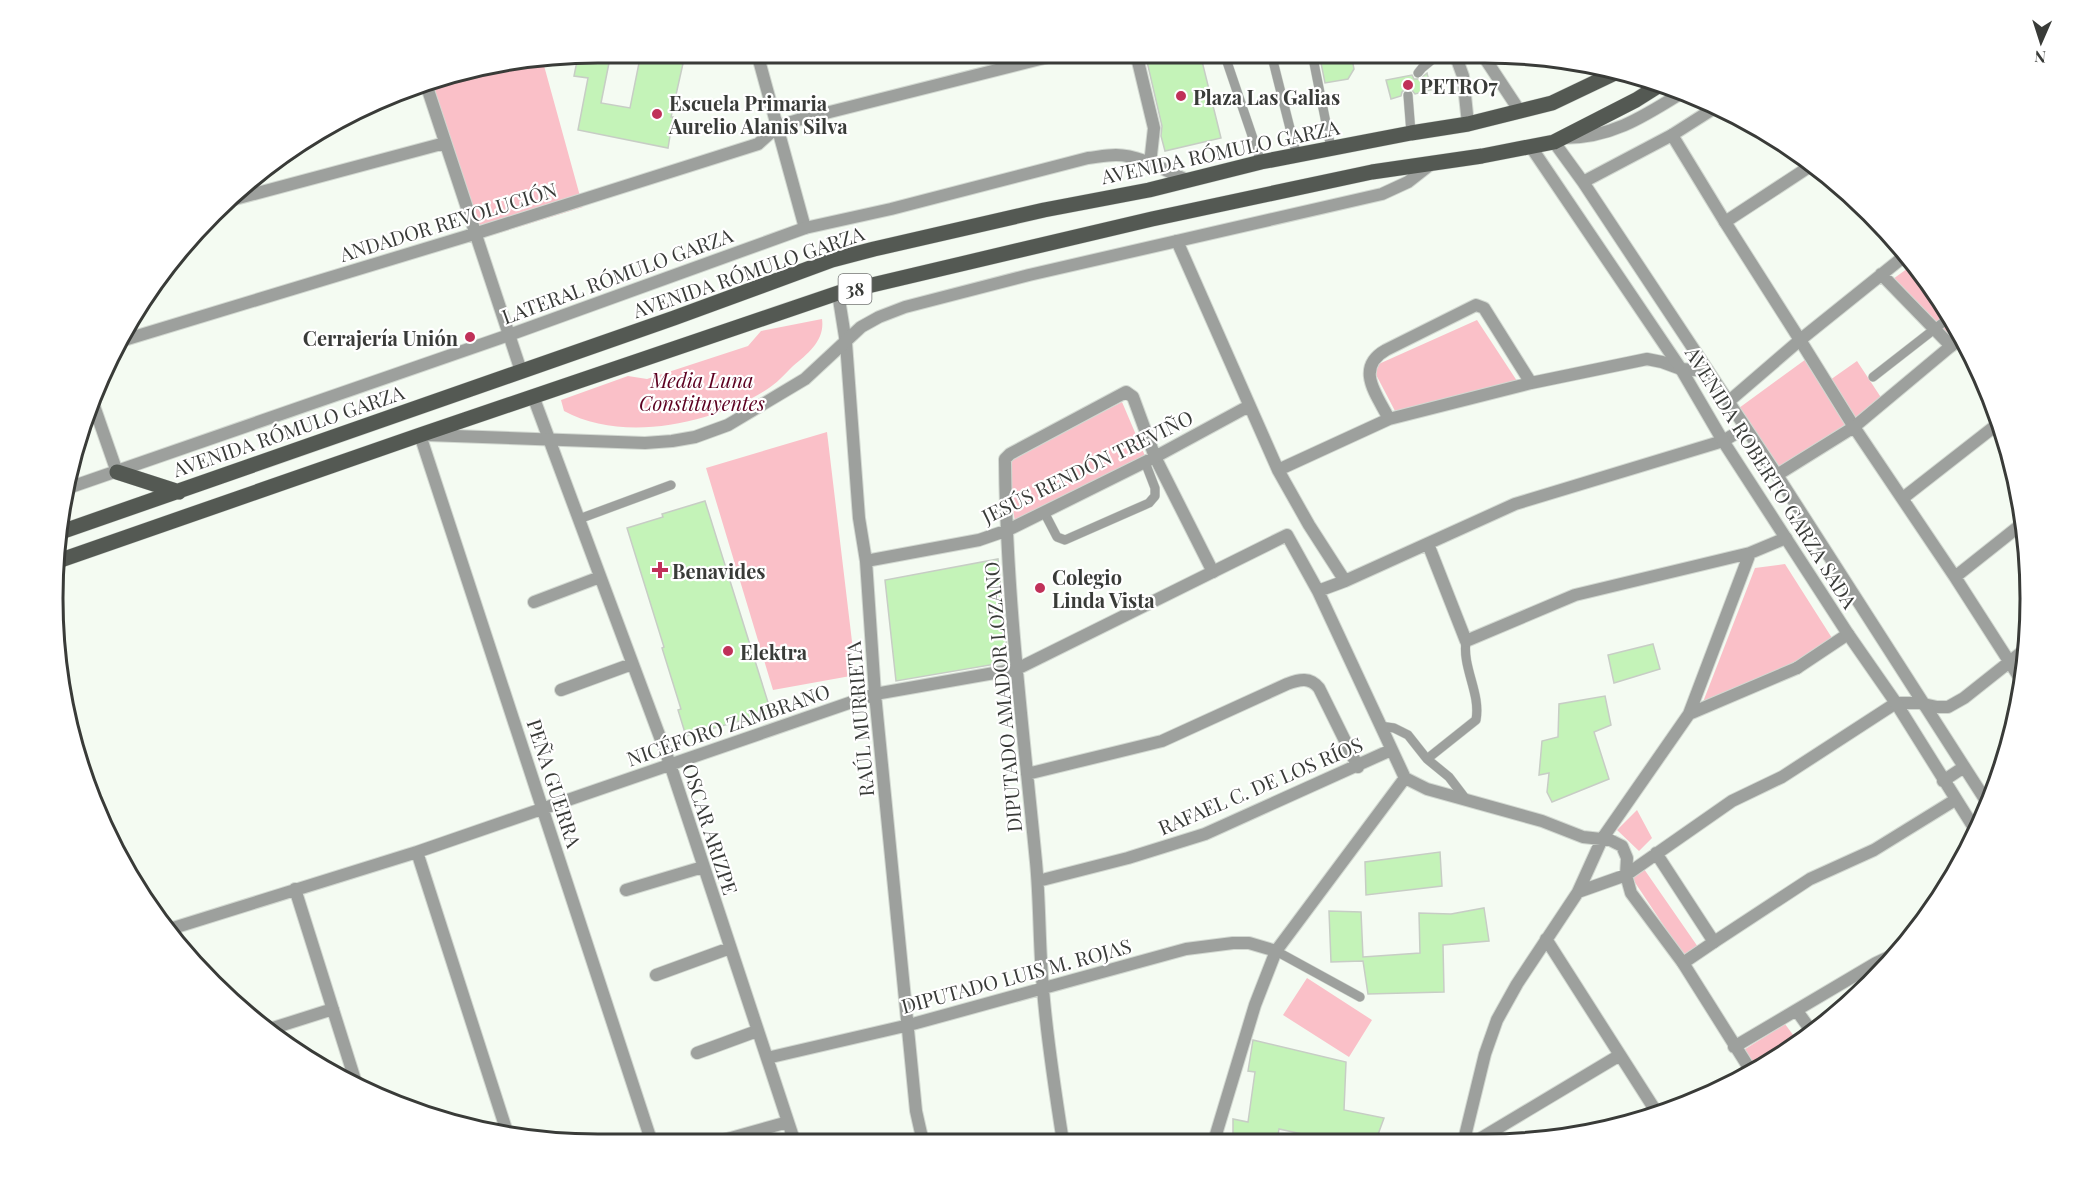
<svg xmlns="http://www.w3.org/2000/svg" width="2083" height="1197" viewBox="0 0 2083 1197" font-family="'Playfair Display',serif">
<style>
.green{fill:#fac0c8}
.building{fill:#c4f3b8;stroke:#c7cdc5;stroke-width:1.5}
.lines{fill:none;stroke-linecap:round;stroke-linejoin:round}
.service-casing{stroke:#d2d8d1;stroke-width:10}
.pedestrian-casing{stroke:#d2d8d1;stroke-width:14}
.minor-casing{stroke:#d2d8d1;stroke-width:14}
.tertiary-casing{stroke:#d2d8d1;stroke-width:14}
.primary-casing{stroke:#d2d8d1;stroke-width:16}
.service{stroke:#9da09d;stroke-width:9}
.pedestrian{stroke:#9da09d;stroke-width:12}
.minor{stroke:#9da09d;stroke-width:12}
.tertiary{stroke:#9da09d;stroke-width:12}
.primary{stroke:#545953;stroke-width:15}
.poi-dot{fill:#c03159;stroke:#fff;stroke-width:2}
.labels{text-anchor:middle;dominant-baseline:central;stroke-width:4.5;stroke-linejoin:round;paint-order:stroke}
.shield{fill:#fff;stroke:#747674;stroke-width:1.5}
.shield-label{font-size:18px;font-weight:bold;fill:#393b38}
.poi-label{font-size:20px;font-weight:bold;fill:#393b38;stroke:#fff;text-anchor:start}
.street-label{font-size:20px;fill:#393b38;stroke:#fff}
.park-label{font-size:20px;font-style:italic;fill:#5c0021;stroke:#fff}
.rim{fill:none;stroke:#393b38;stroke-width:3}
</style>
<rect width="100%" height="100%" fill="#f4fbf2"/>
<path class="green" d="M543 62 583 207 483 238 431 80Z
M1915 263 1960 335 1951 341 1893 279Z
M822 319C825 340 809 353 793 366 785 374 776 384 766 390 711 424 623 443 564 411L561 400 628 376 647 379 748 346 761 331Z
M1477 320 1519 384 1395 411 1372 367Z
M1813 354 1830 380 1857 361 1882 399 1781 469 1739 408Z
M1122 402 1145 456 1015 523 1007 461Z
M827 432 856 675 773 690 706 468Z
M1785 564 1832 638 1793 664 1703 702 1755 568Z
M1637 810 1652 838 1639 851 1617 830Z
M1644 869 1698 947 1684 956 1632 878Z
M1307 978 1372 1020 1349 1057 1283 1015Z
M1785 1024 1799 1043 1788 1053 1754 1069 1742 1051Z"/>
<path class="building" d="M641 53H655L684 59 671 117H673L668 148 578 130 588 78 574 76 578 56 588 54 610 58 601 103 630 108Z
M1145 53H1200L1221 138 1165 151 1161 136 1162 126Z
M1319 53H1351L1354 69 1348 79 1325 83Z
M1427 73 1431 90 1415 94 1411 89 1407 88 1402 92 1401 96 1391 99 1386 80 1412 75 1414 79H1420Z
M705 501 771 712 686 736 678 710 681 709 662 648 664 647 627 528 663 517 662 514Z
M998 559 1008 662 896 681 885 580Z
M1653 644 1660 669 1614 683 1608 655Z
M1605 696 1611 725 1594 732 1609 779 1552 802 1547 792 1549 773 1539 775 1542 741 1558 737 1559 704Z
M1440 852 1442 886 1366 895 1365 862Z
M1484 908 1489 941 1443 945 1444 992 1368 994 1363 961 1331 962 1329 911 1361 912 1363 957 1420 953 1419 913 1451 914Z
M1253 1040 1346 1062 1344 1110 1384 1118 1376 1140 1334 1141 1279 1129 1277 1141H1254L1233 1137V1119L1248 1122 1255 1072 1248 1071Z"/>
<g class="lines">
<g class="service-casing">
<path id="service" d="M1224 53 1261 162
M1271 53 1297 156
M1312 53 1331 148
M1418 73 1422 68 1439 54
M1408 95 1411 133
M1873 377 1950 317
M1044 512 1057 537 1065 540 1149 503 1155 496V488L1145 462
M579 519 671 485
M1380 726 1394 728 1408 735 1427 759 1449 777 1465 798
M1427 759 1476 720C1481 693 1462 668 1466 641
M1276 951 1360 997"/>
</g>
<g class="pedestrian-casing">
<path id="pedestrian" d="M1672 135 1725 222
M474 234 758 144 778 126
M1800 340 1854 427
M1951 346 1962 338
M1155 457 1213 572
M1797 668 1848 634
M1683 963 1714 942"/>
</g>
<g class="minor-casing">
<path id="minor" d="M757 53 805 228
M1136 53 1154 128 1150 164
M425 81 521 371
M778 126 798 120 1064 53
M235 199 445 143
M1177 241 1278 470 1309 525 1345 581
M838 293 846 343 859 518 866 561 875 694 916 1111 923 1142
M124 340 474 234
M1800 340 1725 222 1812 165
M533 396 670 764 795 1143
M1728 402 1800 340 1907 254
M94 406 117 472
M1389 419C1377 395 1354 368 1386 350L1476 305 1484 308 1531 383
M1854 427 1955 577 2023 683
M420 435 652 1143
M1278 470 1389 419 1531 383 1647 359 1662 362 1681 369 1708 371
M1777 475 1854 427 1951 346 1881 274
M1903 498 1999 423
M1428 544 1466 641 1575 595 1750 553 1786 538
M866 561 979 540 1008 530 1155 457 1249 406
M1955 577 2023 523
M1318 591 1345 581 1515 504 1723 441 1745 428
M534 602 600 577
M561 690 632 664
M1689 714 1797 668
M1027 774 1162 741 1287 684C1300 679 1310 677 1319 688L1358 767
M417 852 507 1132
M1656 853 1714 942 1810 879 1874 850 1955 800
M1038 881 1128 858 1205 834 1391 750
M295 889 357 1086
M626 890 703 867
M1578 892 1626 875 1732 801 1782 777 1896 703H1919L1937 707H1948L1964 698 2027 648
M170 929 417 852 875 694 1017 669 1287 535 1318 591 1405 778 1427 789 1542 821 1583 837 1610 840 1622 846 1627 858 1626 875 1631 893 1683 963 1751 1071
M1546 939 1659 1116
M656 975 730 948
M1797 1011 1812 1032
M273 1028 333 1009
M1734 1047 1876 963 1893 955
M697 1053 757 1031
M767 1058 909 1025 1186 949 1233 943H1249L1276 951
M1464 1140 1485 1054 1497 1020 1517 984 1578 892 1602 839 1689 714 1750 553
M1478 1140 1620 1055
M1214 1141 1255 1005 1276 951 1405 778
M1063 1142C1055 1091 1047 1040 1043 989 1039 947 1040 904 1036 862 1023 728 1006 594 1005 459L1010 454 1126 392 1133 397 1155 457
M713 1143 788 1122"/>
</g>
<g class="tertiary-casing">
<path id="tertiary" d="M1455 54 1463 76 1468 124
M1482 54 1519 110
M1563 138C1611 138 1643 117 1683 92
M1554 142 1583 182 1777 475 1988 804
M1531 147 1681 369 1723 441 1848 634 1896 703 1976 831
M1583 182 1672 135 1716 107
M427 435 645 443 672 441 695 437 728 425 805 379 861 327 879 317 905 307 1029 275 1382 194 1408 182 1431 164
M68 488 509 335 805 228 891 209 1088 158C1097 157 1107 155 1116 155 1140 155 1166 171 1187 180
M1943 781 1964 767"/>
</g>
<g class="primary-casing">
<path id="primary" d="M117 472 179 492
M64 531 674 318 832 260 874 249 1044 210 1149 190 1261 162 1411 133 1468 124 1552 103 1615 73
M61 560 420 435 838 293 1152 219 1372 172 1482 156 1554 142 1636 100 1663 83"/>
</g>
<use href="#service" class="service"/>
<use href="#pedestrian" class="pedestrian"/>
<use href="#minor" class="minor"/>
<use href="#tertiary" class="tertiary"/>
<use href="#primary" class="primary"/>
</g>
<g class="poi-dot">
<circle cx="1408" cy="85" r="6"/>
<circle cx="1181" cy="96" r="6"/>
<circle cx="657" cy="114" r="6"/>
<circle cx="470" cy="337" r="6"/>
<path d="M657 561h6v6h6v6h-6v6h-6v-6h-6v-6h6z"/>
<circle cx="1040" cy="588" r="6"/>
<circle cx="728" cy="651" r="6"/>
</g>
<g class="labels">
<rect class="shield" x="838.5" y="274" width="33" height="30" rx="4.5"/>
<g class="shield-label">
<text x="855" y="289">38</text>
</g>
<g class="poi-label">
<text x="1420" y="85">PETRO7</text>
<text x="1193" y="96">Plaza Las Galias</text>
<text x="669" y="102">Escuela Primaria<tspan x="669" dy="23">Aurelio Alanis Silva</tspan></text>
<text x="458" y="337" text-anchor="end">Cerrajería Unión</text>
<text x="672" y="570">Benavides</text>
<text x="1052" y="576">Colegio<tspan x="1052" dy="23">Linda Vista</tspan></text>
<text x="740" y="651">Elektra</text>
</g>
<g class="street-label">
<text transform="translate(1220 151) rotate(-12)">AVENIDA RÓMULO GARZA</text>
<text transform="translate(448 221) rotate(-17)">ANDADOR REVOLUCIÓN</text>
<text transform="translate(748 271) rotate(-19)">AVENIDA RÓMULO GARZA</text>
<text transform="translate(617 275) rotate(-20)">LATERAL RÓMULO GARZA</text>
<text transform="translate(288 430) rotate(-19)">AVENIDA RÓMULO GARZA</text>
<text transform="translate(1087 466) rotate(-26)">JESÚS RENDÓN TREVIÑO</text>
<text transform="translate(1772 477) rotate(58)">AVENIDA ROBERTO GARZA SADA</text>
<text transform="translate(1002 697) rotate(-95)">DIPUTADO AMADOR LOZANO</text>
<text transform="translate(859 719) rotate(-95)">RAÚL MURRIETA</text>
<text transform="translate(728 724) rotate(-19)">NICÉFORO ZAMBRANO</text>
<text transform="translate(555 783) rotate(72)">PEÑA GUERRA</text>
<text transform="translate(1260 785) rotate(-23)">RAFAEL C. DE LOS RÍOS</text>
<text transform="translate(711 829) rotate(72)">OSCAR ARIZPE</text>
<text transform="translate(1016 975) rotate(-15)">DIPUTADO LUIS M. ROJAS</text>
</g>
<g class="park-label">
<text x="702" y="379">Media Luna<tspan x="702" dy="23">Constituyentes</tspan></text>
</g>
</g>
<path d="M0 0H2083V1197H0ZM598 63H1485A535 535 0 0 1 2020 598V599A535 535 0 0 1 1485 1134H598A535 535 0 0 1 63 599V598A535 535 0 0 1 598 63Z" fill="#fff" fill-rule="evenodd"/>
<path class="rim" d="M598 63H1485A535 535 0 0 1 2020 598V599A535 535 0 0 1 1485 1134H598A535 535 0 0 1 63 599V598A535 535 0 0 1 598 63Z"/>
<g transform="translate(2041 42) rotate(183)" stroke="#ffffff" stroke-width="4.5" paint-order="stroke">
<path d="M0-4.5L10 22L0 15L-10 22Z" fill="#393b38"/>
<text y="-9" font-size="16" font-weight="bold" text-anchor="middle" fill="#393b38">N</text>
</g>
</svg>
